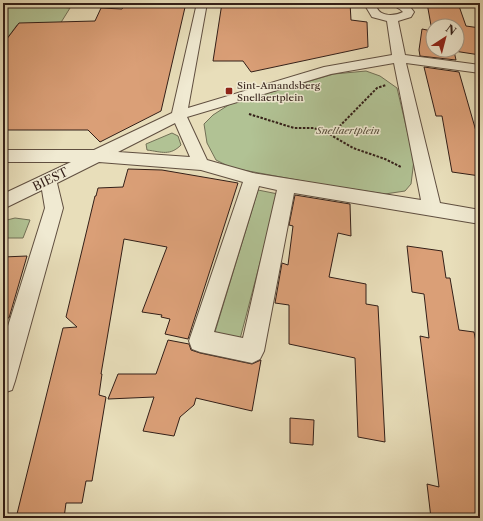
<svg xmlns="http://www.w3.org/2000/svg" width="483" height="521" viewBox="0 0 483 521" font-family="'Libre Caslon Text',serif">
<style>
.green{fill:#b1c294;stroke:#727056}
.building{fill:#da9f77;stroke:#331f18;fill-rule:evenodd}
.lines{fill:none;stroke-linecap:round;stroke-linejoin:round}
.minor-casing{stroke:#604f40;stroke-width:2}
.path{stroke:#331f18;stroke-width:2;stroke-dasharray:2.5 1.5;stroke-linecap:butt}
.minor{fill:#f0ead2;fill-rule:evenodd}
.poi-dot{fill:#8f2418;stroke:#f0ead2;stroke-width:1.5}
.labels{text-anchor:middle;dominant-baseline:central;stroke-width:3;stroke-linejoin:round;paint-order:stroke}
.far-poi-label{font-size:10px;fill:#331f18;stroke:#f0ead2;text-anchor:start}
.far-park-label{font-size:10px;font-style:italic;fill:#59503d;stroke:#f0ead2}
.street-label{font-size:12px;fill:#331f18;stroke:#f0ead2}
</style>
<rect width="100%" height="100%" fill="#e8deba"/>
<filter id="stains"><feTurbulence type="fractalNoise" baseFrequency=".005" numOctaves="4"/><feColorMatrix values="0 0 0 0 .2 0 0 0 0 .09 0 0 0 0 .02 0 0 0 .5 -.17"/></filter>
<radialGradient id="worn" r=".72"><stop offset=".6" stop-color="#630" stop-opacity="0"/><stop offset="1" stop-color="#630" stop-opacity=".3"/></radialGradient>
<path class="green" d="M3 4H33L70 8 60 24 17 25 3 44Z
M366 71 380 76 397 88 414 160 411 184 405 191 385 194 319 184 232 168 216 160 207 143 204 124 213 115 230 104 334 74Z
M172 133 178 136 181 145C170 156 162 152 147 150L146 144Z
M258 190 278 194 240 339 215 332Z
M15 218 30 220 23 238H3V221Z"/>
<path class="building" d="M147 3H186L161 111 100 142 88 130H3V44L19 23 95 21 101 8 122 9 124 6H146Z
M222 3H350L351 20 367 22 368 47 251 72 243 61H213Z
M427 3H452V5L459 6 466 26 480 28V55L454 51 456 60 420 56 419 50 422 29 432 31ZM433 26H457V50H433Z
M424 67 459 72 480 145V176L452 172 442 116H436Z
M128 169 162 170 238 183 188 339 165 334 170 319 161 317 162 315 142 312 167 247 124 239 101 374H102L99 395 106 397 92 481H86L82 503H66L64 518H16L63 328 77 327 66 317 95 196H96L98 188 123 187Z
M295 195 350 204 351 236 338 233 329 277 366 284V304L378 306 385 442 358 437 355 358 289 344V305L275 303 282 263 288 265 293 226 289 225Z
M407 246 442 251 446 278H450L459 330 474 332 480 361V518H431L427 484 439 487 420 336 429 338 424 294 412 292Z
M27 256 9 318 3 317V257Z
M168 340 189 344 191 350 200 353 252 364 261 360 252 411 196 398 194 405 180 417 174 436 143 431 154 397 108 399 118 374H156Z
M290 418 314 420 313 445 290 443Z"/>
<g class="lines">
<g class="minor-casing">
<path id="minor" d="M197 3H207L188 108 324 67 392 55 387 21 372 17 366 7 369 3H381L377 8C381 17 395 16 403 12 400 8 394 7 391 3L408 4 414 12 411 17 398 21 405 55 480 65V73L406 63 440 203 480 210V224L294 193 264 351 260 359 252 363 200 352 192 349 189 341 243 182 201 170 99 162 57 183 63 208 15 381 12 390 3 393V342L45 208 42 190 3 209V194L71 162H3V150H94L172 113ZM394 63 421 200 253 173 207 160 187 117 331 74ZM175 123 190 157 118 152ZM259 186 277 190 243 338 214 332Z"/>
</g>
<path class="path" d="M249 114 294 128H314L331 135 353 148 385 159 401 167
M331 135 377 88 386 85"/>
<use href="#minor" class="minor"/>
</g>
<rect class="poi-dot" x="225" y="87" width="8" height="8" rx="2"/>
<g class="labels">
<g class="far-poi-label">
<text x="237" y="85">Sint-Amandsberg<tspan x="237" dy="12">Snellaertplein</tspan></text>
</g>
<g class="far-park-label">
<text x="348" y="130">Snellaertplein</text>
</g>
<g class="street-label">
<text transform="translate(50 179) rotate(-26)">BIEST</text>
</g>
</g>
<rect width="483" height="521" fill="none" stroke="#e8deba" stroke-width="16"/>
<rect x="4" y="4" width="475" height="513" fill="none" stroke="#331f18" stroke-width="2"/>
<rect x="8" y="8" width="467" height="505" fill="none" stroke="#331f18"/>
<g transform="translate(445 38) rotate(36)"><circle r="19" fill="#f0ead2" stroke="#a49988"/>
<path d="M0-3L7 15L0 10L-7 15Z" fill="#8f2418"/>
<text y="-6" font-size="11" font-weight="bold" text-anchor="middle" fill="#331f18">N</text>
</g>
<rect width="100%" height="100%" filter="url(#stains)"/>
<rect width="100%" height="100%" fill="url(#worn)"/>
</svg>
